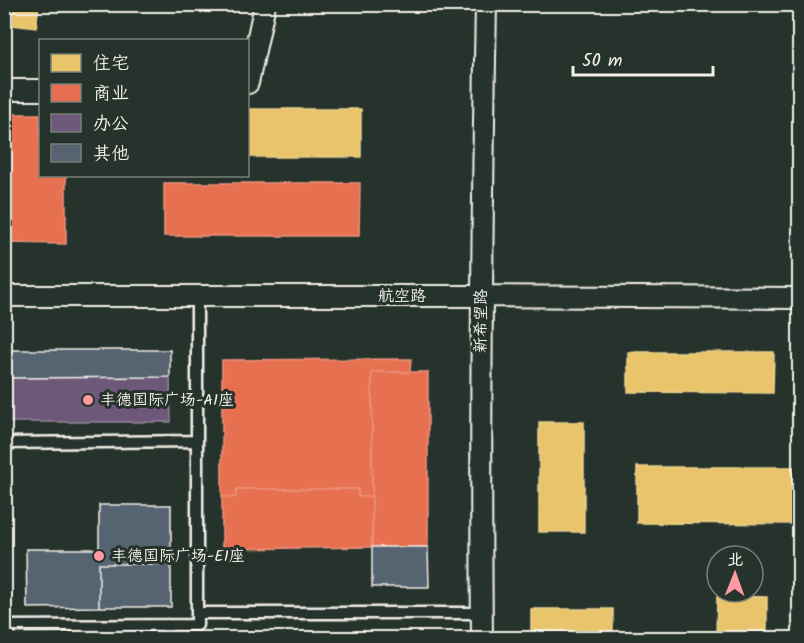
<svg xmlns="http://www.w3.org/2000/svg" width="804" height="643" viewBox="0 0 804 643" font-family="Kalam,'LXGW WenKai TC',sans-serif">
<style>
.homes{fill:#e9c46a;stroke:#ecd290;stroke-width:1.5}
.shops{fill:#e76f51;stroke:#eb967e;stroke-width:1.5}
.offices{fill:#6d597a;stroke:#96879b;stroke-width:1.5}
.building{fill:#576370;stroke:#f4f1e8;stroke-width:1.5}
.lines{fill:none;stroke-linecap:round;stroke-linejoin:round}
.lane-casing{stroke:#f4f1e8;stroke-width:15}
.street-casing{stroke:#f4f1e8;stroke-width:24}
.lane{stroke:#26332d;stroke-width:10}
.street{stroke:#26332d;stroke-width:20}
.poi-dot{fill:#ff9aa2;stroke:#26332d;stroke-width:2}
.labels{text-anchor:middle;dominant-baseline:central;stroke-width:6;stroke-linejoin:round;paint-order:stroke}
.street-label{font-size:16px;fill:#f4f1e8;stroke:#26332d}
.poi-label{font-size:16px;fill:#f4f1e8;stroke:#26332d;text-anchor:start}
</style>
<rect width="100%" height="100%" fill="#26332d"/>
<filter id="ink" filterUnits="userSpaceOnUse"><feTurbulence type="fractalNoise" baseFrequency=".0167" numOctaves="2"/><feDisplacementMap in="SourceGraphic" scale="12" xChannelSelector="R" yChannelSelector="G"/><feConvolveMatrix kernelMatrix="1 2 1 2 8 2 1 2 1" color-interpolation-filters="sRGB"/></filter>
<g filter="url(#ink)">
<path class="homes" d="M4 4H39L36 28 4 24Z
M248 109H361V157H248Z
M798 349H800V389H798Z
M628 352H774L773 393 628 392Z
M539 422H584V532H539Z
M637 467H799L798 524 637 523Z
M717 596 767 597V637L800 638H716Z
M531 609H613V638H531Z"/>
<path class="shops" d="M9 114H40V176H66V244L8 243Z
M164 183H360L359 236H164Z
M411 359 410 372H372V496L358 497V489H236V497H222V360Z
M372 372H428V547H372Z
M236 489H358V497L372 496V547L222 549V497H236Z"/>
<path class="offices" d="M170 377 171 422H4V378Z"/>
<path class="building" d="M4 350H170V377L4 378Z
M99 505H171V564H99V607L27 608 26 549H99Z
M372 547H428L429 587H372Z
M99 564H171V607H99Z"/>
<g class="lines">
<g class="lane-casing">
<path id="lane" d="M4 443 197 441
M197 613H482
M167 625V638
M4 626 197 625V297"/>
</g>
<g class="street-casing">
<path id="street" d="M248 83 265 4
M4 90H40
M4 296H481L800 298
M482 638C480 427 482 216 486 4"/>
</g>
<use href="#lane" class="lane"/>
<use href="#street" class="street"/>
</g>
</g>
<g class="poi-dot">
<circle cx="88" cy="400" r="6"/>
<circle cx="99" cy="556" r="6"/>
</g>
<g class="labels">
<g class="street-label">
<text x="402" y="296">航空路</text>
<text transform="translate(481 321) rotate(-90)">新希望路</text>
</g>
<g class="poi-label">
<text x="100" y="400">丰德国际广场-A1座</text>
<text x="111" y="556">丰德国际广场-E1座</text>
</g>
</g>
<rect width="804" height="643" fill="none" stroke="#26332d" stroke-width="24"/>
<rect x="12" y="12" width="780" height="619" fill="none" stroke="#f4f1e8" stroke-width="2" filter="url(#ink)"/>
<rect x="39" y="39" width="210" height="138" fill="#26332d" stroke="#787f78" stroke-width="1.5"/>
<rect x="51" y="54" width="30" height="18" fill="#e9c46a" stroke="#787f78" stroke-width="1.5"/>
<text x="93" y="69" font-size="18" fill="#f4f1e8">住宅</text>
<rect x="51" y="84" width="30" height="18" fill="#e76f51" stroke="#787f78" stroke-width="1.5"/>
<text x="93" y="99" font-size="18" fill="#f4f1e8">商业</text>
<rect x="51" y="114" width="30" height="18" fill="#6d597a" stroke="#787f78" stroke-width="1.5"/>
<text x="93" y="129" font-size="18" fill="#f4f1e8">办公</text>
<rect x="51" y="144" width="30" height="18" fill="#576370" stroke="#787f78" stroke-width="1.5"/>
<text x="93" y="159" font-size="18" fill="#f4f1e8">其他</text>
<g transform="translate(735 574) rotate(1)"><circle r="28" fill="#26332d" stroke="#787f78" stroke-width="1.5"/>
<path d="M0-4.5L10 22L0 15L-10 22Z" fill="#ff9aa2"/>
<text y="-9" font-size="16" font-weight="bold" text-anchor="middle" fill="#f4f1e8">北</text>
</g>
<path d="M573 66v9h140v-9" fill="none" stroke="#f4f1e8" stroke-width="3"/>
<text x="582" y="66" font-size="18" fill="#f4f1e8" stroke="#26332d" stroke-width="4.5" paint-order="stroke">50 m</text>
</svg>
